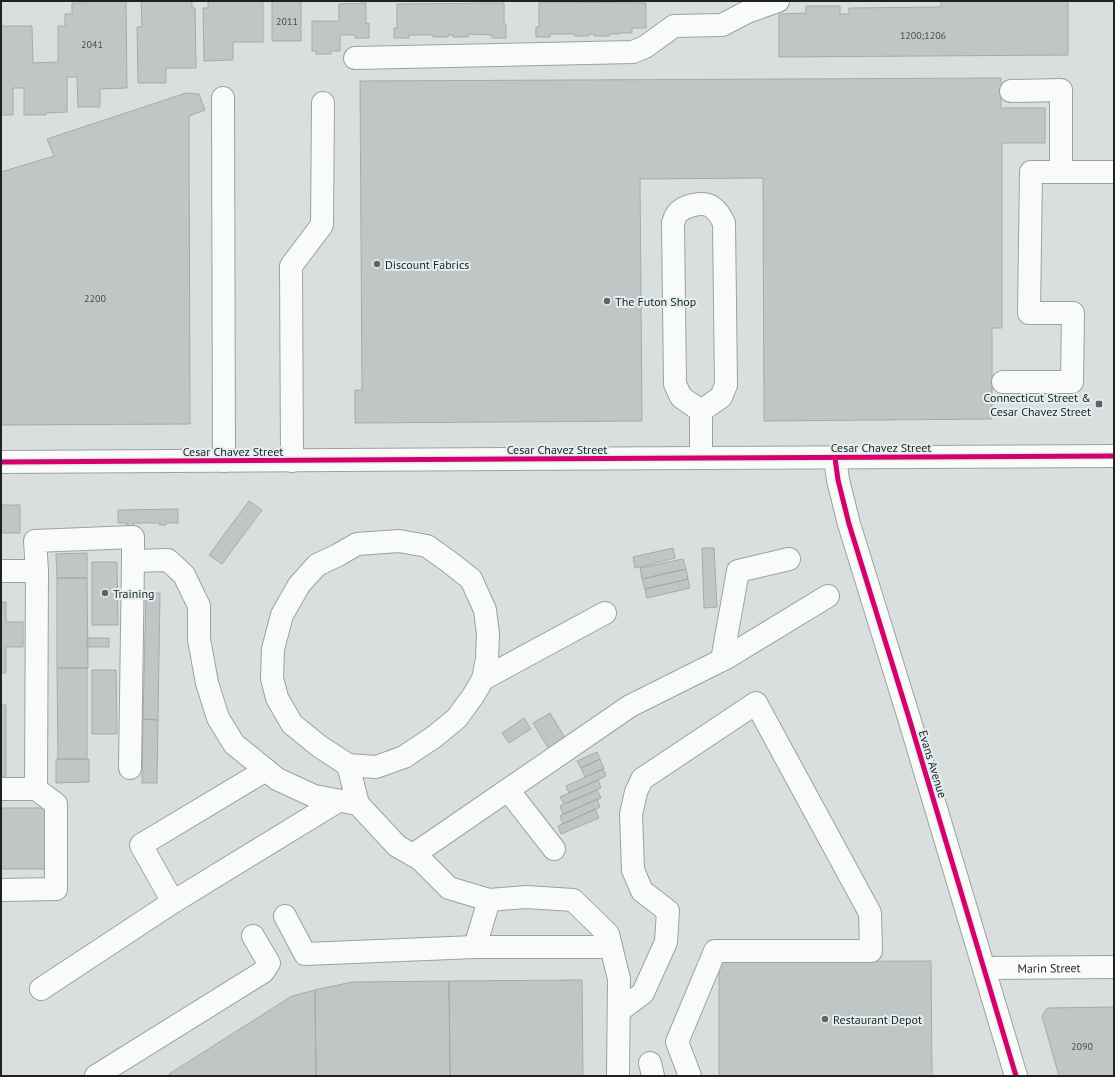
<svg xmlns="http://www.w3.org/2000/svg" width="1115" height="1077" viewBox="0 0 1115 1077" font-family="'PT Sans',sans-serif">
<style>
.building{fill:#c0c5c5;stroke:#a6aaaa}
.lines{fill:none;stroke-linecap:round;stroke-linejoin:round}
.minor-casing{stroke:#9da1a1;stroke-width:24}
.major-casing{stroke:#9da1a1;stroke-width:24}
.minor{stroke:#f9fafa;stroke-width:22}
.major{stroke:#f9fafa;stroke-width:22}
.cycleway-casing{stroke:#e3efef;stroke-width:8}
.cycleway{stroke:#d6006c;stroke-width:5}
.poi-dot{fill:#5f6464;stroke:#e3efef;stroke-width:1.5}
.labels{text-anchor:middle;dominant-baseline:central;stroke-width:4;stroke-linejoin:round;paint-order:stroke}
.number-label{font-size:10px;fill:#484c4c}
.poi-label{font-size:12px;fill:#1e2222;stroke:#e3efef;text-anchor:start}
.street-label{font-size:12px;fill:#1e2222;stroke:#e3efef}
</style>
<rect width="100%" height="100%" fill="#d9dfdf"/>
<path class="building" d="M85 1H126L127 88 100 89V107H78L77 77H67V112L46 113V115H24V88H13V115H1V26H32L33 63 58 62V26H65V14H72V3H85Z
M141 1H192V8H195L196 68H166V83H138L137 27H142Z
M208 1H263V42H233V60L204 61 203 8H208Z
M272 1H301V41H272Z
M941 1H1068V55L779 57V14L806 13V6H840V14H849V8L941 7Z
M539 2 646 3V28H632V33H619V34H609V36H594V34H589V36H575V34H550V37H536V27H539Z
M366 3V24L369 23V38H355V35H340V51H331V54H316V51H312V21H339V4Z
M504 3V24H506V38H492V35L468 34V37H453V35H448V37H433V35H409V38H394V28H397V4Z
M1001 78V108H1045V143H1002V328H992V419L764 421 763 178 640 179 642 421 355 423V390H362L360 81Z
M186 93 199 94 205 110 189 116 190 424 1 425V172L54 156 47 139Z
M249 501 262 510 222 564 209 555Z
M1 505H20V533H1Z
M178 509V523H166V525H159L160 523H133L134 526H127V523H118V510Z
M673 548 675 558 635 568 633 557Z
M702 548H714L717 607 704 608Z
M87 553V578H57L56 554Z
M683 559 686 569 642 579 640 568Z
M92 562H117L118 625H92Z
M686 569 688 579 645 589 642 579Z
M57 578H87L88 668H57Z
M688 579 690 588 647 598 645 589Z
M146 593H160L158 720 143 719Z
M1 602H6V622H23V647H6V673H1Z
M87 638H109V647H87Z
M57 668H87V759H58Z
M92 670H116L117 734H92Z
M1 705H6V777H1Z
M550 713 567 741 550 751 533 723Z
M524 718 531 729 509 743 502 733Z
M143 719 158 720 157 783H142Z
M597 752 600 759 581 768 577 761Z
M56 759H89V782L56 783Z
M600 759 604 769 585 777 581 768Z
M603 769 606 776 569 793 566 786Z
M598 780 601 788 564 804 560 797Z
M597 790 601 798 563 814 560 806Z
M597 799 600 807 563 824 560 816Z
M1 808H48V869H1Z
M595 809 599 818 561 834 558 826Z
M931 961 932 1076H719V962Z
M582 980 583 1076H450L449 981Z
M449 981 450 1076H316L315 990 352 982Z
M315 990 316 1076H169V1074L292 996Z
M1114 1007V1076H1059L1042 1016 1047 1008Z"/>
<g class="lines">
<g class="minor-casing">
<g id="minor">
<path d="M355 58 633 52 645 47 674 26 722 25 747 12 778 1"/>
<path d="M1011 91 1061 90V172"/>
<path d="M223 98 224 461"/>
<path d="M1003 382H1072L1073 313H1029L1031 172H1114"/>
<path d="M701 411 681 397 675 384 673 223C674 220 675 216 677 214 684 205 703 201 712 207 718 211 721 217 724 223L726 385 721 397 701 411V458"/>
<path d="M292 461 291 266 322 225 323 103"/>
<path d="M399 541 427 546 448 561 471 579 485 610 488 634 487 659 483 679 473 696 457 718 434 737 404 757 376 767 348 765 319 746 292 724 277 698 272 678 273 649 282 615 299 585 317 565 338 555 357 544Z"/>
<path d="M1 571H37"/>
<path d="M722 660 738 571 789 559"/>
<path d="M483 679 605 613"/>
<path d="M348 765 358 804"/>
<path d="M130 768 133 561"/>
<path d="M1 789H36L56 804V889L1 890"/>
<path d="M36 789 37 571 35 541 133 537V561L168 560 184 575 199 606V639L207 683 218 718 234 744 277 779 314 796 358 804 397 846 420 859 449 888 489 900 526 897 573 900 608 934 619 979 618 1076"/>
<path d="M508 790 554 849"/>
<path d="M413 855 630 706 726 658 828 596"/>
<path d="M173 902 141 845 266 770"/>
<path d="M285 916 305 954 475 947H611"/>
<path d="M475 947 489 900"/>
<path id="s1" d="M984 968 1114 967"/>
<path d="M41 989 173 902 338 801"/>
<path d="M619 1011 643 993 666 942 668 911 642 891 633 870 631 814 636 792 642 779 756 703 870 913 871 951H715L677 1042 690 1076"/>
<path d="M650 1063 653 1076"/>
<path d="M96 1076 263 972 269 963 253 936"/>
</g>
</g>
<g class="major-casing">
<path id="major" d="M835 458 838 480 849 524 909 718 1016 1076
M1 462 701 458 1114 456"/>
</g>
<use href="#minor" class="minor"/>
<use href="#major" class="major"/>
<g class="cycleway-casing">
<path id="cycleway" d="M835 458 838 480 849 524 909 718 1016 1076
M1 462 701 458 1114 456"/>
</g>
<use href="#cycleway" class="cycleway"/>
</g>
<g class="poi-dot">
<circle cx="377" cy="264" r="4"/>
<circle cx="607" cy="301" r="4"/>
<rect x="1095" y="400" width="8" height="8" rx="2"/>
<circle cx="105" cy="593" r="4"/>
<circle cx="825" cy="1019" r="4"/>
</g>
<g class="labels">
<g class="number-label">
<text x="287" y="21">2011</text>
<text x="923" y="35">1200;1206</text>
<text x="92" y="44">2041</text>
<text x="95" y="298">2200</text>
<text x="1082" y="1046">2090</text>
</g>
<g class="poi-label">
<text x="385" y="264">Discount Fabrics</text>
<text x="615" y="301">The Futon Shop</text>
<text x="1091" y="397" text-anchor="end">Connecticut Street &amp;<tspan x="1091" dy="14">Cesar Chavez Street</tspan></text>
<text x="113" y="593">Training</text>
<text x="833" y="1019">Restaurant Depot</text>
</g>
<g class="street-label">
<text x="881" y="447">Cesar Chavez Street</text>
<text x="557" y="449">Cesar Chavez Street</text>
<text x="233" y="451">Cesar Chavez Street</text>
<text transform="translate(933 764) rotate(73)">Evans Avenue</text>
<text stroke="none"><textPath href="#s1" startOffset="65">Marin Street</textPath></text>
</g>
</g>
<rect width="1115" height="1077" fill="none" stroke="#1e2222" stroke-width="4"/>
</svg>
